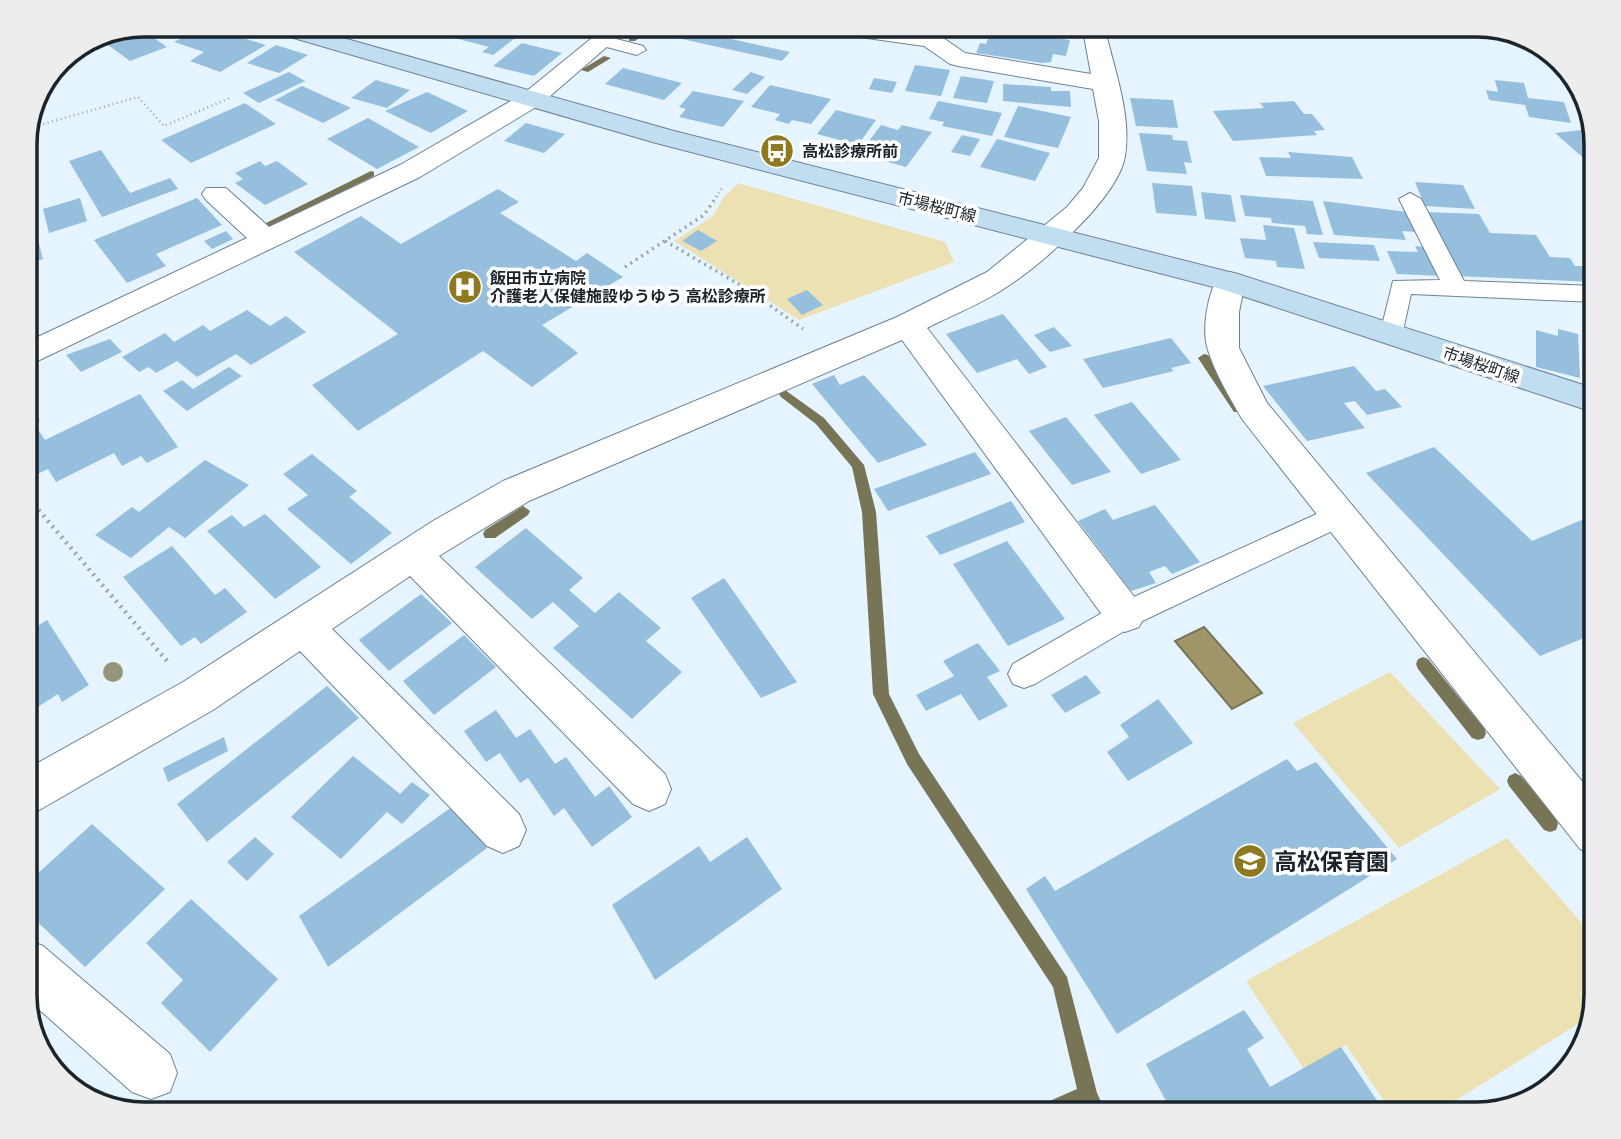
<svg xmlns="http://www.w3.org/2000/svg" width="1621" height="1139" viewBox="0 0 1621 1139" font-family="'Public Sans','Noto Sans JP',sans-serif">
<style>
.green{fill:#ece1b3}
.water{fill:#a09669;stroke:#787456;stroke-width:2}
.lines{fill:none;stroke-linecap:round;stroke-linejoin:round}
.stream{fill:#787456;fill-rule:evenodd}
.building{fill:#96bfde}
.service-casing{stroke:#6d8394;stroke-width:2}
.minor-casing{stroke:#6d8394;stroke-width:2}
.secondary-casing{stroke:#6d8394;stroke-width:2}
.path-far2{stroke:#97a4ad;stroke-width:2.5;stroke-dasharray:1 3.5;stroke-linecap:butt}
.path-far1{stroke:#97a4ad;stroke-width:3.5;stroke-dasharray:2 4.5;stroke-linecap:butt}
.path{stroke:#97a4ad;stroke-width:4.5;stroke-dasharray:2 5;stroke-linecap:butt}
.service{fill:#fff;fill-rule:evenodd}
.minor{fill:#fff;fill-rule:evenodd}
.secondary{fill:#c0def0;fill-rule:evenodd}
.tree{fill:#95957b}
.labels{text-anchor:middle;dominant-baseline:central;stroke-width:7;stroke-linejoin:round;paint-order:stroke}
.far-poi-label{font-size:16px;font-weight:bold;fill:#1b242b;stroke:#fff;text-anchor:start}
.far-street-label{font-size:16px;fill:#1b242b;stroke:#fff}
.near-poi-label{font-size:23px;font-weight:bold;fill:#1b242b;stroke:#fff;text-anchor:start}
.rim{fill:none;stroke:#1b242b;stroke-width:3.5}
</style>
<rect width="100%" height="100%" fill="#e5f4ff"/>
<path class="green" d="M738 183 945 242 954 262 799 320 674 241 713 216 723 198Z
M1390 672 1500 789 1399 848 1293 723Z
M1507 838 1596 939V996L1589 1017 1434 1114H1393L1346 1045 1304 1069 1246 981Z"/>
<path class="water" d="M1204 627 1262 693 1232 709 1175 641Z"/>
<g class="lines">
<path class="stream" d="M648 25H657L635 41H629V37Z
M604 56 611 58 588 72 581 70Z
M371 171 374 172V176L273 226H265L264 224Z
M1204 354 1208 355 1244 409 1242 412H1234L1198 358Z
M785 390 824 418 864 465 876 512 889 694 919 754 1067 977 1097 1093 1107 1114H1087L1083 1106 1064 1114H1033L1036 1107 1077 1089 1053 987 907 764 873 694 862 512 852 467 816 424 781 397 779 394Z
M523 506 530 511 528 515 495 538H485L483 534 485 530Z
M1423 657 1428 659 1484 728 1486 733 1484 738 1478 740 1472 738 1418 669 1416 664 1418 659Z
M1515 773 1521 776 1556 818 1558 824 1556 830 1550 832 1544 830 1509 786 1507 781 1509 776Z"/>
</g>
<path class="building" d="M414 25H455L439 37 387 26Z
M462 25H472L518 36 493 55 482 52 489 47 447 36Z
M658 25H667L790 52 782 61 650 32Z
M817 25H859L857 29 849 28 847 30Z
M953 25H988L984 31Z
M1429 25H1467L1474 32 1439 34Z
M204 26 266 45 220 72 190 61 204 52 174 42Z
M141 29 167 47 130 61 108 45Z
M991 31 1028 37 1029 34 1070 40 1066 56 1053 54 1051 62 1042 63 976 53 980 43 986 44Z
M522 43 562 53 534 76 493 66Z
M276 45 308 55 279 73 247 63Z
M915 65 950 70 941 96 905 91Z
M623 68 682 83 664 100 605 84Z
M289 72 305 81 259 103 243 93Z
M751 72 765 77 747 94 732 90Z
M961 76 994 81 987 103 953 98Z
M874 78 897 82 892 93 869 89Z
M376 80 410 90 387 108 351 98Z
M1495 80 1524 83 1528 98 1564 102 1571 123 1529 117 1525 105 1489 100 1486 90 1498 92Z
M1003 84 1051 87V91H1070L1071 107 1003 101Z
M770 85 831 99 811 124 792 120 789 124 775 120 780 114 751 107Z
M302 86 351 108 323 123 275 100Z
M693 91 744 101 723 127 679 117 686 109 679 107Z
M427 92 468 111 431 133 385 111Z
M1130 98 1173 100 1178 128 1136 126Z
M938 101 1002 113 992 136 942 126 944 122 929 119Z
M1294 101 1304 114H1312L1325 130 1314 131 1317 135 1233 141 1213 111 1264 108 1260 103Z
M245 103 276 124 191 163 161 140Z
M1018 106 1071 117 1058 148 1004 137Z
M836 110 876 120 858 145 817 134Z
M368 118 419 147 377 169 327 139Z
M526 123 565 134 544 153 504 141Z
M881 125 898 130 902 125 932 132 906 167 859 154Z
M1590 129 1596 143V169L1555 133Z
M1139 133 1172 135 1173 140 1187 141 1192 163 1184 162 1187 174 1147 171Z
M962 135 980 139 970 156 951 152Z
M997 139 1050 153 1035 181 980 167Z
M101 150 130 193 170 178 178 189 102 217 69 161Z
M1288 152 1352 157 1363 179 1266 176 1259 157 1291 158Z
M260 161 265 166 277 161 308 184 265 205 235 183 243 179 235 173Z
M1415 182 1463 185 1475 209 1425 206Z
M1152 183 1192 186 1197 216 1156 213Z
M498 189 519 202 500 213 576 261 587 253 623 277 542 325 578 353 532 387 483 351 358 431 312 385 398 334 294 252 361 216 401 244Z
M1201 192 1231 195 1236 222 1205 219Z
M1240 195 1313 201 1323 235 1307 234 1305 226 1272 223 1271 218 1245 216Z
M80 198 87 221 49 233 43 209Z
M197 198 222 225 156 254 166 266 127 283 94 240Z
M1323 201 1407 212 1416 232 1402 231 1406 240 1334 235Z
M28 202 43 259 25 265V203Z
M1425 212 1479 214 1490 233 1536 235 1550 257 1570 258 1575 266H1590L1596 282 1457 276Z
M1263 225 1294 228 1305 269 1277 267 1276 261 1245 258 1240 238 1266 240Z
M698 230 717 241 701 251 682 241Z
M226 231 233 239 212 249 204 241Z
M1313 242 1374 245 1380 261 1319 258Z
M1415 246 1428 247 1442 276 1397 274 1387 251 1418 252Z
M807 290 823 305 802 315 787 299Z
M247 310 270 326 286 316 306 332 251 365 236 354 197 377 177 361 156 373 149 367 139 372 122 357 165 333 174 342 203 325 210 331Z
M1003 314 1047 367 1029 374 1017 359 977 373 946 334Z
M1054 327 1072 346 1050 352 1034 335Z
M1558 329 1578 334 1580 378 1536 367V330L1558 336Z
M1171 338 1191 363 1171 368 1174 371 1103 388 1083 359Z
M110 339 122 352 81 372 66 355Z
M1354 366 1376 391 1385 389 1402 407 1367 415 1355 401 1344 403 1365 428 1307 441 1263 386Z
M229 367 242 376 187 411 163 391 182 380 193 389Z
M834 375 840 385 864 375 927 445 878 463 812 384Z
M140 394 178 447 147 463 141 456 122 466 114 453 56 482 48 469 29 478 25 471V438L39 431 45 440Z
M25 400 40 421 25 428Z
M1132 402 1181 460 1141 474 1094 415Z
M1066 417 1111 472 1072 485 1029 431Z
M1434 447 1532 541 1596 514V633L1540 656 1366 473Z
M975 452 991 474 888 511 874 489Z
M312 454 357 491 349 497 392 533 351 564 287 509 308 495 283 474Z
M205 460 249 485 185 538 169 527 131 558 95 535 132 507 139 512Z
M1011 501 1025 522 940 555 926 536Z
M1155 505 1200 562 1172 574 1165 566 1149 572 1156 583 1131 591 1078 521 1105 509 1113 520Z
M265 514 321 567 275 599 207 531 232 515 244 527Z
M526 528 583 578 569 590 595 613 619 592 661 628 646 641 682 672 632 719 553 648 579 626 553 602 532 619 475 567Z
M1007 541 1065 619 1008 646 953 564Z
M172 546 215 595 225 588 247 612 201 644 195 637 181 646 123 577Z
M724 578 797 682 761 698 691 598Z
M421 594 452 623 389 671 359 640Z
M47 620 89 685 62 702 58 694 25 715V634Z
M464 635 496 667 434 715 403 681Z
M978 643 1000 671 987 677 1008 706 979 721 961 694 926 711 916 695 954 676 943 661Z
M1086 675 1101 693 1065 713 1051 695Z
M327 686 359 718 207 842 177 804Z
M1158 699 1193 743 1128 781 1107 752 1129 737 1120 725Z
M496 710 516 738 530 729 555 764 566 757 595 797 609 786 632 817 592 847 564 808 554 816 528 778 520 783 500 753 486 762 464 731Z
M224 737 228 751 168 782 163 768Z
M353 756 400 794 412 782 430 795 402 824 387 812 341 859 291 817Z
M1287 759 1297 771 1316 762 1397 859 1117 1034 1026 889 1045 876 1055 891Z
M456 804 487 848 328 967 299 916Z
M92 824 165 889 85 967 25 910V885Z
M255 837 274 854 247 881 227 862Z
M747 837 782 889 655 980 612 905 699 846 710 862Z
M191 899 278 979 210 1052 161 1003 183 980 146 943Z
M1244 1010 1264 1038 1247 1049 1270 1087 1341 1047 1386 1114H1173L1146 1064Z"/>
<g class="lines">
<g class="service-casing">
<path id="service" d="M605 36 643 46 646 50 637 55 599 45 596 41Z
M1410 193 1421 199 1464 281 1596 286V302L1411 294 1401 340 1392 342 1383 340 1380 334 1393 281 1440 280 1399 199Z
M1341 503 1351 506 1355 514 1351 522 1136 624 1035 684 1024 688 1013 684 1008 674 1013 664 1114 606Z"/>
</g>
<g class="minor-casing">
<path id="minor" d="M608 25H632L541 104 420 177 25 367V343L247 238 206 200 202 194 206 188H226L269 227 400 165 523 94Z
M861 25H883L882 27 939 35 965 53 1091 74 1082 25H1104C1113 66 1132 114 1125 156 1119 197 1042 264 1008 286 984 303 954 314 927 328L1139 603 1145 615 1139 627 1125 632 1111 627 902 340 529 501 439 556 665 774 671 789 665 804 649 811 633 804 410 576 332 629 519 814 526 830 519 846 503 853 487 846 300 651 213 710 41 809 25 816V770L183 682 433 521 503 481 897 317 987 272 1067 207 1083 188 1099 158V121L1093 89 958 66 950 64 924 46 860 37 856 32Z
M1230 272 1241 275 1245 282 1239 312V348L1267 403 1596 798V856L1580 849 1242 419C1230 398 1215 373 1208 350 1201 329 1208 293 1219 275Z
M25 939 43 946 170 1054 177 1073 170 1092 151 1099 132 1092 25 997Z"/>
</g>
<g class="secondary-casing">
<path id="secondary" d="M263 25H297L674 131 1241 275 1596 389V413L1221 289 656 143 266 30Z"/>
</g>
<path class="path-far2" d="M1566 68V86L1590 114
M26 129 138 97 164 126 232 97
M716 197 723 187"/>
<path class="path-far1" d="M665 241 747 289 803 329
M625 267 704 215 717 196"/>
<path class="path" d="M25 494 167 661"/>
<use href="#service" class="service"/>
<use href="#minor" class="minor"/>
<use href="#secondary" class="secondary"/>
</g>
<circle class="tree" cx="113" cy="672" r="10"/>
<defs>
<g id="bus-disc" transform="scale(1.75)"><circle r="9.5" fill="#8d791f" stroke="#fff"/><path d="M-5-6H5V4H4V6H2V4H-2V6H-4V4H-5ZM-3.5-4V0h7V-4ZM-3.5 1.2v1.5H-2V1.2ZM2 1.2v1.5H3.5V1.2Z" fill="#fff"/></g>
<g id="hospital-disc" transform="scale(1.75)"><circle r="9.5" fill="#8d791f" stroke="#fff"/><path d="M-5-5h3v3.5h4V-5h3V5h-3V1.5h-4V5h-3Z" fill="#fff"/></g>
<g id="school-disc" transform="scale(1.75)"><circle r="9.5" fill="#8d791f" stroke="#fff"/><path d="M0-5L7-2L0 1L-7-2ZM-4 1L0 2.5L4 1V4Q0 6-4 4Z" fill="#fff"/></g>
</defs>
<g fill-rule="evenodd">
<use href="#bus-disc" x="777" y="151"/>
<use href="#hospital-disc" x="465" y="287"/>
<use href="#school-disc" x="1250" y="861"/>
</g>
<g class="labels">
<g class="far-poi-label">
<text x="802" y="151">高松診療所前</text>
<text x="490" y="278">飯田市立病院<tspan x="490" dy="18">介護老人保健施設ゆうゆう 高松診療所</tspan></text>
</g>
<g class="far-street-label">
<text transform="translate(937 207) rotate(14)">市場桜町線</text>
<text transform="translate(1481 365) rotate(19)">市場桜町線</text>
</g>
<g class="near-poi-label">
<text x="1274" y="861">高松保育園</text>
</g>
</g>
<path d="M0 0H1621V1139H0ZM144 37H1477A107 107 0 0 1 1584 144V995A107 107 0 0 1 1477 1102H144A107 107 0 0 1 37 995V144A107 107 0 0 1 144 37Z" fill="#ededee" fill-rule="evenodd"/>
<path class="rim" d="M144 37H1477A107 107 0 0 1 1584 144V995A107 107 0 0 1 1477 1102H144A107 107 0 0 1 37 995V144A107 107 0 0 1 144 37Z"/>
</svg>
